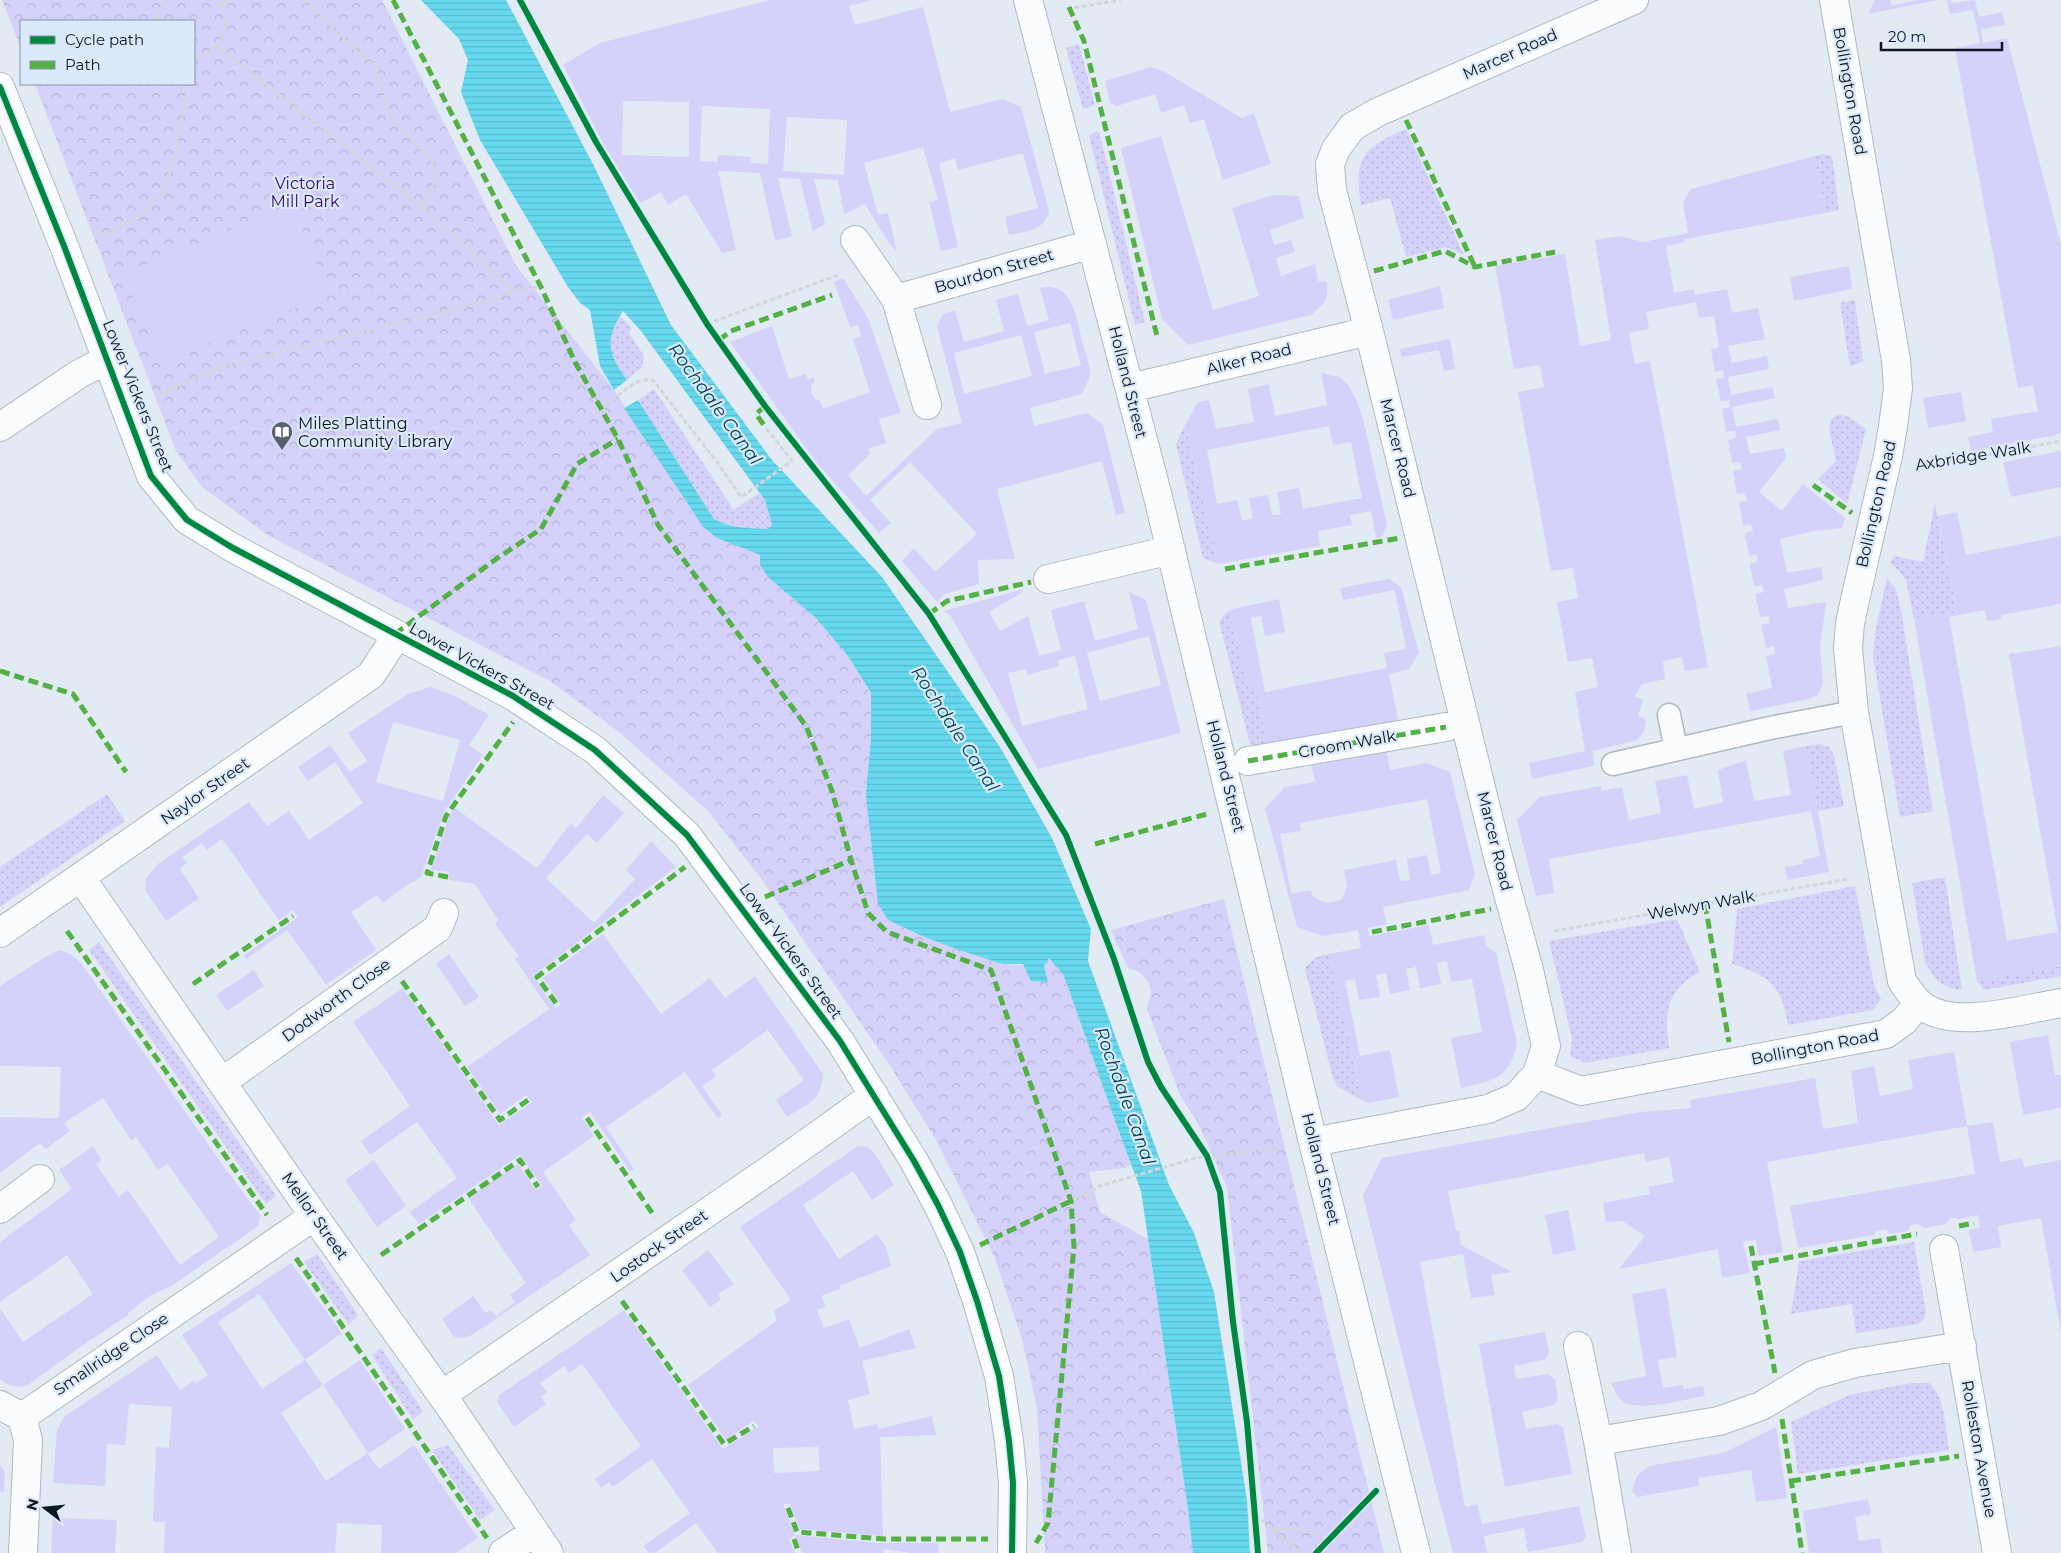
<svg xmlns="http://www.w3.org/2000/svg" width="2061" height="1553" viewBox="0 0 2061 1553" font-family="Montserrat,sans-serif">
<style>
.grass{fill:url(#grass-dots)}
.park{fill:url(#park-crowns)}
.garden{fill:#d4d2fa;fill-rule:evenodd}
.water{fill:url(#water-rules)}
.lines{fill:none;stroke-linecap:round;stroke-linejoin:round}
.lane-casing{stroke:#b1b8c0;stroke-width:25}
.street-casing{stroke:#b1b8c0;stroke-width:30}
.path{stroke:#d4d6da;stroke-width:3;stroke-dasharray:5 2.5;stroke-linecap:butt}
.lane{stroke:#fbfcfd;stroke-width:22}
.street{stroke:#fbfcfd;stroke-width:28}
.quiet{stroke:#54b145;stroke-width:5;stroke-dasharray:10 5;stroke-linecap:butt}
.cycleway-casing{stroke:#dae9fb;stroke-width:9}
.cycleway{stroke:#00873e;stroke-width:6}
.labels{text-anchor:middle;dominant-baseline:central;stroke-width:4.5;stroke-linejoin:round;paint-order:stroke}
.street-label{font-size:16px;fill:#0e151c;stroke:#dae9fb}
.park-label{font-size:16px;fill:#360b76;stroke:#dae9fb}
.poi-label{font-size:16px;fill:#0e151c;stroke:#dae9fb;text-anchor:start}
.water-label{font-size:18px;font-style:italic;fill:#004651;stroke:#dae9fb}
</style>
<defs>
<pattern id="grass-dots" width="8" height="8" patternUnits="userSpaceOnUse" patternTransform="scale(1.25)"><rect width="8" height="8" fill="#d4d2fa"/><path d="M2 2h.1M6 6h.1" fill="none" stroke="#b5b3d6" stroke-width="1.8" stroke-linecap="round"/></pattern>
<pattern id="park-crowns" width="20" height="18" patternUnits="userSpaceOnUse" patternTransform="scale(1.25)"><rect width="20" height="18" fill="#d4d2fa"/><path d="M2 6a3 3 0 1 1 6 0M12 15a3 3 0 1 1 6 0" fill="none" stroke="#b5b3d6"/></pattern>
<pattern id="water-rules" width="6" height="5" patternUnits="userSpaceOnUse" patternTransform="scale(1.25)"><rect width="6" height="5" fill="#67d9ef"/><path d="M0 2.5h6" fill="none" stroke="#58b9cc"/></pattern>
</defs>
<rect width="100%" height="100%" fill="#e2eaf3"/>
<path class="grass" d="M1079 44 1095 105 1083 109 1066 48Z
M1406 129 1464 255 1446 247 1406 257 1390 198 1361 205C1353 158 1364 147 1406 129Z
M1099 131 1145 322 1135 325 1089 135Z
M1822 154 1832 156 1839 210 1825 213 1815 156Z
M1855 300 1863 361 1850 367 1840 303Z
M620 316 632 328 629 333 644 356 642 367 627 380C612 358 602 341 620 316Z
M654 389 734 510 759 493 765 500 772 525 768 529C749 528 731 529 714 519L638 400Z
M1839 414 1849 417 1866 429 1847 504 1818 479 1836 461 1829 429 1831 419Z
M1185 425 1218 564 1203 558 1176 444Z
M1935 503 1957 612 1914 619 1906 580 1891 562 1894 556 1923 562Z
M1887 578 1896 589 1901 610 1933 811 1900 817 1873 657 1875 633Z
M1229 610 1249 689 1257 694 1268 748 1250 744 1219 621Z
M1819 744 1829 747 1834 755 1844 806 1818 811 1806 746Z
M107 794 125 821 0 907V867Z
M1945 877 1962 990C1942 988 1934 979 1925 962L1912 883Z
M1855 886 1874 985 1881 999 1873 1010 1788 1025C1781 985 1770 976 1732 964L1737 909Z
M1677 919 1700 972C1666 990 1664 1013 1669 1048L1585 1063 1570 1056 1572 1038 1549 941Z
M99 942 276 1196 266 1204 89 950Z
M1329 954 1362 1100 1338 1087 1333 1078 1305 969C1310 960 1319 955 1329 954Z
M2061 966V976L1984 990 1977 981Z
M1914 1242 1926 1313 1924 1319 1918 1324 1856 1333 1852 1304 1791 1314 1799 1261Z
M317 1254 358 1315 349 1325 304 1262Z
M381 1348 423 1411 413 1420 372 1355Z
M1911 1383H1930C1946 1400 1945 1428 1949 1450L1798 1474 1791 1422 1849 1395Z
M448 1445 495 1510 480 1520 432 1450Z"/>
<path class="park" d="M2 0H382L515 264 614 390 690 509 717 538 760 555 768 577 816 618 848 656 871 694V738L888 920 922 936 1003 964 1044 966 1049 958 1064 976 1131 1165 1125 1168 1089 1172 1100 1212 1148 1239 1188 1509 1193 1553H1045L1037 1408 1022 1339 994 1256 936 1140 891 1067 760 877 708 811 619 732 550 681 269 536 202 487 176 451 35 84H194V21H21V49Z
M1224 899 1384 1553H1268L1227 1187 1197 1121 1181 1097 1147 1009 1151 994 1149 983 1139 972 1128 968 1111 930Z"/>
<path class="garden" d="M770 0H872L849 6 855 25 923 7 950 112 1003 99 1021 107 1049 211C1042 233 1029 230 1009 235L1005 217 1038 208 1023 153 958 170 955 158 939 163 958 247 941 251 929 202 938 200 923 147 864 163 878 215 888 213 897 252 889 243 865 204 844 214 838 180 814 179 825 223 813 232 800 179 778 178 792 236 775 241 760 173 718 171 736 250 722 253 686 194 668 205 661 192 640 203 603 143 563 65 600 43ZM623 101 689 102V157L622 155ZM702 106 770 109 768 164 750 163 751 157 718 155 717 162 700 161ZM787 117 847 120 844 175 783 171Z
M1875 0H1890L1891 6 1917 0H1938L1868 14Z
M1947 0H1951L1952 3 1975 0 1979 17 2002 12 2005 25 1981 29 1983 43 2007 38 2061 245V434L1971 451 1968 437 1993 432 1991 419 2038 411 2033 385 2018 388 1955 48 1980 43 1973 10 1950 14Z
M1151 67 1163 71 1242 118 1254 113 1271 164 1223 180 1204 119 1190 123 1184 105 1161 113 1155 94 1117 106 1110 103 1105 81Z
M1161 136 1213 310 1259 296 1232 208 1273 195 1299 196 1304 218 1270 230 1274 245 1291 240 1295 252 1276 258 1281 276 1315 264 1318 281 1327 282C1329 300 1324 304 1311 315L1188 345 1162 319 1121 148Z
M1815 156 1825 213 1685 239V242L1666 246 1674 293 1694 289 1695 295 1727 289 1732 313 1758 308 1765 339 1728 346 1732 363 1767 356 1769 369 1728 377 1731 395 1772 387 1775 398 1732 407 1736 427 1778 419 1780 430 1746 437 1750 454 1784 448 1786 458 1759 492 1782 511 1803 484 1845 518 1842 528 1814 531 1780 539 1787 573 1821 567 1823 580 1784 589 1788 608 1826 602 1820 647 1823 683 1818 695 1809 699 1750 711 1746 694 1772 688 1766 656 1775 654 1774 646 1766 648 1761 625 1770 623 1769 616 1760 617 1755 594 1764 592 1762 585 1754 586 1750 564 1758 561 1757 554 1749 556 1745 533 1753 531 1751 524 1743 526 1739 502 1747 501 1745 493 1737 494 1733 471 1742 469 1740 462 1732 463 1728 440 1736 438 1735 431 1726 432 1722 409 1730 407 1729 400 1721 401 1716 379 1724 378 1723 370 1715 372 1711 350 1719 347 1714 316 1699 318 1696 302 1646 312 1649 329 1629 333 1635 364 1650 361 1708 667 1685 671 1682 657 1663 661 1665 679 1642 684 1635 696 1643 700 1638 716 1646 719 1644 732 1637 740 1593 751 1594 766 1532 779 1529 763 1585 751 1575 692 1598 687 1592 658 1568 662 1557 602 1578 598 1573 568 1551 571 1518 392 1544 387 1540 365 1514 369 1495 266 1565 254 1580 346 1611 340 1595 240 1620 236 1643 242 1688 233 1683 202 1691 189Z
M292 204 329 294 160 363 124 274Z
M1849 266 1852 289 1794 301 1790 277Z
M843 278 868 318 901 413 879 419 886 443 868 449 871 453 848 475 866 496 937 429 962 423 937 326 943 314 955 310 964 342 1004 331 996 300 1018 294 1027 326 1049 320 1040 288C1074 280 1077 321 1083 345 1085 353 1091 367 1090 376 1088 382 1084 388 1082 394L1030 408 1034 426 1087 413 1103 425 1125 513 1116 515 1102 461 997 489 1015 559 978 560 979 584 945 594 937 602 902 561 914 548 935 572 977 534 910 462 870 500 891 523 879 533 817 463 730 342 772 326 789 379 806 374 808 380 814 377 815 381 811 385C811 394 812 398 820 401L823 409 870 392 853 339 861 336 858 325 850 327 834 282ZM1070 323 1081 365 1045 374 1034 332ZM1021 335 1032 376 964 394 954 353Z
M1440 286 1444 308 1393 320 1388 300Z
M1450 339 1455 369 1444 371 1439 350 1402 357 1400 349Z
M1321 373 1340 377 1348 385 1356 399 1363 419 1387 525 1382 537 1376 538 1371 511 1350 515 1352 525 1318 531 1320 546 1218 564 1185 425 1198 402 1209 400 1216 429 1254 422 1248 389 1269 384 1275 416 1327 405ZM1329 426 1333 445 1351 442 1362 498 1303 509 1299 488 1277 492 1281 514 1272 515 1268 495 1249 498 1253 518 1242 521 1237 500 1217 504 1207 450Z
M1961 392 1966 421 1928 428 1923 398Z
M2061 451V487L2011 497 2003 462Z
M1957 512 1966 555 2061 536V604L2001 615 2002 619 1987 621 1985 610 1949 617 2007 941 2058 932 2009 654 2061 646V966L1977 981 1914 619 1957 612 1938 516Z
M1389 579 1401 587 1419 653 1409 669 1389 674 1399 724 1268 748 1257 694 1249 689 1229 610 1279 599 1285 632 1265 636 1261 616 1251 618 1265 692 1387 668 1384 653 1406 649 1395 590 1343 600 1340 588Z
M1023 589V592L989 612 1000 631 1028 616 1039 656 1061 650 1051 610 1084 601 1095 641 1138 629 1129 592 1146 600 1181 733 1038 769 950 615 944 611ZM1149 636 1161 685 1100 701 1087 653ZM1075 656 1088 709 1022 726 1008 673 1026 669 1028 675 1059 666 1058 660Z
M430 687 453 695 489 715 469 745 483 755 444 812 421 877 398 891 383 903 377 895 351 912 376 950 326 985 287 930 246 959 243 956 298 917 293 910 279 920 222 839 207 850 202 843 182 857 187 863 180 869 199 898 166 921 145 890 146 878 158 864 249 802 267 826 289 811 309 840 363 803 335 762 308 781 298 767 330 745 350 772 367 761 348 733 408 694ZM393 722 460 740 443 801 376 782Z
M1806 746 1829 872 1787 880 1785 867 1803 864V860L1820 856 1811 811 1549 859 1554 893 1536 896 1517 820 1540 797 1601 786V791L1622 787 1629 820 1661 813 1655 781 1687 775 1694 809 1723 802 1718 770 1746 760 1754 801 1791 795 1783 751Z
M1386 749 1390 770 1427 763 1450 772 1475 874 1469 890 1383 907 1387 924 1368 928 1369 936 1429 925 1433 945 1484 935 1486 946 1496 953 1517 1043C1510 1079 1492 1081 1461 1088L1451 1038 1482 1032 1472 979 1451 982 1447 961 1437 963 1441 984 1420 988 1416 967 1406 969 1410 990 1390 994 1386 973 1376 975 1380 997 1359 1000 1355 979 1345 981 1360 1056 1390 1050 1399 1097 1368 1103 1362 1100 1329 954 1361 948 1358 930 1323 936 1297 927 1265 808 1285 787 1315 782 1311 763ZM1427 799 1441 873 1431 875 1427 855 1407 859 1410 880 1400 881 1396 860 1344 870 1347 887 1341 900 1326 903 1312 896 1311 890 1291 894 1280 834 1301 831 1300 823Z
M603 795 624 813 597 843 587 834 546 878 594 923 635 879 626 870 651 841 676 867 533 976 556 1009 561 1004 543 978 603 934 661 1014 710 978 725 998 755 976 823 1074C821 1102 808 1103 787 1117L776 1100 804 1080 768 1030 712 1070 716 1076 702 1086 722 1115 718 1119 685 1072 606 1127 634 1169 630 1171 590 1112 582 1117 594 1136 543 1172 576 1220 569 1225 590 1255 472 1335 462 1338 454 1337 442 1319 473 1296 485 1313 491 1310 496 1316 515 1302 510 1295 526 1283 468 1198 518 1164 536 1190 542 1186 520 1155 419 1224 410 1212 457 1178 417 1122 370 1155 361 1141 410 1106 353 1022 403 988 499 1125 532 1102 526 1095 500 1114 467 1067 549 1009 515 959 519 956 495 924 498 920 475 884 449 880V872L431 870 449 817 455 808 537 868 570 824 576 828Z
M60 950 72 955 81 963 226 1170 260 1215 258 1226 170 1287 151 1295 128 1313V1315L80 1347 28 1385C16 1388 9 1387 0 1379V1308L23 1342 93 1294 67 1255 0 1302V1242L72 1189 59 1170 93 1146 102 1160 96 1164 119 1197 128 1190 180 1265 219 1237 168 1164 158 1170 136 1137 131 1140 103 1098 64 1123 70 1131 46 1149 40 1143 0 1173V1117L59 1118 61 1067 0 1066V986L45 957Z
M449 954 479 997 465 1006 436 964Z
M254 970 264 986 227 1011 216 995Z
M2048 1035 2055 1076 2061 1075V1108L2023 1115 2010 1042Z
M1954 1052 1967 1126 1993 1122 2000 1162 2022 1158 2024 1167 2061 1160V1333L2041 1218 1998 1226 2001 1247 1973 1252 1969 1230 1980 1228 1978 1215 1958 1219 1950 1217 1946 1224 1924 1228 1918 1224 1911 1225 1907 1231 1890 1234 1886 1229 1876 1231 1875 1235 1798 1248 1790 1206 1975 1174 1967 1126 1767 1162 1783 1252 1758 1256 1756 1240 1743 1242 1750 1273 1722 1278 1718 1249 1619 1269 1645 1236 1622 1221 1606 1222 1603 1203 1650 1194 1648 1187 1674 1182 1669 1157 1646 1162 1644 1153 1448 1191 1456 1231H1459L1461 1245 1512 1272 1491 1275 1495 1295 1471 1298 1463 1254 1420 1262 1465 1507 1477 1504 1482 1524 1579 1506 1586 1537 1582 1542 1528 1552 1524 1528 1484 1536 1487 1553H1453L1414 1403 1363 1195 1382 1158 1641 1112 1691 1108 1690 1100 1815 1078 1823 1129 1858 1123 1851 1071 1874 1066 1880 1096 1913 1089 1908 1060Z
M858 1146 868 1147 875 1154 894 1185 872 1200 853 1171 803 1205 839 1259 877 1234 886 1247 891 1266 839 1286 840 1289 821 1296 826 1307 817 1310 824 1328 849 1319 860 1348 909 1329 916 1348 862 1361 870 1394 848 1400 854 1429 877 1424 879 1429 932 1416 936 1435 880 1437 883 1536 800 1529 790 1504H783L795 1535 878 1543H939L938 1553H911L884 1549 883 1553H802L795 1535 789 1539 795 1553H718L696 1523 655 1553H649L643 1546 690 1513 652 1459 613 1487 609 1482 601 1488 595 1479 641 1446 582 1364 569 1373 564 1366 540 1383 547 1392 541 1397 546 1404 514 1427 497 1402 499 1395 624 1310 723 1449 759 1426 753 1421 726 1440 688 1385 777 1320 774 1311 791 1300 740 1227ZM818 1447 820 1471 774 1473 773 1448Z
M374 1160 406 1206 377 1227 345 1180Z
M1568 1210 1576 1250 1553 1255 1545 1215Z
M708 1250 734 1284 718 1294 721 1299 710 1307 682 1270Z
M291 1263 342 1333 305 1360 323 1385 360 1360 405 1429 368 1454 379 1469 414 1445 478 1538 456 1553H381L382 1525 337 1523 335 1553H164L165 1522H153L156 1447 169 1448 172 1407 129 1404 125 1445 107 1444 105 1486 53 1483 57 1429 65 1416 157 1355 180 1390 194 1380 196 1383 208 1375 182 1335ZM259 1294 305 1360 262 1389 218 1322ZM323 1385 368 1453 326 1481 281 1413Z
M1666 1288 1677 1357 1658 1360 1663 1388 1683 1385 1684 1389 1703 1386 1705 1396C1686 1399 1639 1412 1624 1402 1617 1398 1615 1390 1611 1383L1646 1376 1632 1294Z
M1545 1332 1549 1351 1546 1359 1514 1366 1516 1379 1548 1374 1555 1379 1558 1399 1554 1405 1522 1412 1526 1429 1557 1424 1563 1427 1572 1474 1505 1487 1479 1344Z
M1776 1427 1787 1498 1756 1502 1751 1470 1698 1478 1699 1486 1637 1497 1632 1491 1637 1476 1649 1466 1723 1453Z
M0 1465 5 1472 4 1492 0 1491Z
M1868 1499 1871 1514 1855 1517 1859 1541 1880 1538 1882 1553H1809L1803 1511Z
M53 1518 117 1520 115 1553H51Z"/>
<path class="water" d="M421 0H506L594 166 671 325 772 460 882 577 1000 747 1052 838 1091 929 1088 961 1169 1185 1194 1233 1214 1292 1247 1500 1250 1553H1193L1188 1509 1141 1191 1118 1129 1064 976 1049 958 1044 966 1048 982 1031 981 1023 964H1003L959 950 922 936 888 920 878 904 866 795 871 738V693L848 656 816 618 768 577 760 565V555L717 538 703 527 624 408 638 400 714 519C731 529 749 528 768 529L772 525 765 500 641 331 623 311C604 340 608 353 627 380L614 390 600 366 590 310 580 303 568 287 480 140 461 92 468 60 459 39Z"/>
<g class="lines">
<g class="lane-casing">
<path id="lane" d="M1669 715 1676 749
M1613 764 1770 728 1854 712"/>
</g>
<g class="street-casing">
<path id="street" d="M1028 0 1158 497 1313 1142 1416 1553
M1834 0 1896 360 1898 388 1893 426 1888 456 1857 591 1850 623 1848 648 1854 712 1902 981C1907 988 1912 997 1919 1003 1951 1032 2022 1009 2061 1003
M0 87 64 246 151 476 187 520 233 548 513 696 595 750 687 835 840 1041 914 1161 938 1205 960 1252 977 1301 999 1376 1009 1441 1013 1483 1012 1553
M855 240 896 299 927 405
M896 299 1092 244
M1130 388 1369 331
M0 427 79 374 108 359
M1048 579 1171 550
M1248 761 1446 727
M81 878 314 1216 451 1408 549 1553
M0 933 371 675 388 649 395 634
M1537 1074 1581 1091 1886 1034 1904 1021 1919 1003
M222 1082 438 928 444 913
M1313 1142 1488 1109 1516 1097 1537 1074 1546 1046 1529 970 1497 853 1369 331 1332 190 1330 164 1336 149 1352 127 1378 112 1634 0
M0 1209 40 1179
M1944 1249 1997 1553
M1578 1346 1598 1441 1617 1553
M442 1395 772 1168 874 1095
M0 1405 22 1417
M1598 1441 1719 1421 1761 1406 1813 1375 1855 1363 1962 1346
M23 1553 28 1440 22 1417 314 1216
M503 1553 535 1532"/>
</g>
<path class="path" d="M303 0 375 67 390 118 433 162 436 179 423 207
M220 4 231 0
M1067 9 1121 0
M158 21V14L166 0
M217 46 423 207 496 276 514 290
M194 57C222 56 235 21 217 0
M98 235 115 230 143 213 163 191 176 154 187 84
M707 324 838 275
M158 394 227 365 491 300 514 290 541 287
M601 411C615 399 634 377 653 380L717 462 741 497 792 461 766 428
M1921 467 2061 441
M1554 931 1848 879
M1071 1201 1100 1186 1196 1158 1278 1148
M1256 1515 1301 1553
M1274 1529C1299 1530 1321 1528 1334 1553"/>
<use href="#lane" class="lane"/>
<use href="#street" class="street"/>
<path class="quiet" d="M393 0 541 287 575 362 618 439 658 525 806 726 832 791 851 860 868 913 887 932 991 970 1071 1201 1074 1247 1048 1523 1036 1543
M1069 7 1084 41 1157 336
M1406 120 1475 267
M1374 271 1445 251 1475 267 1555 252
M719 340 731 331 832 295
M765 406 756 414 766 428
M1813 485 1852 513
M1225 569 1400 538
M929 614 947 601 1031 582
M395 634 496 559 541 529 577 464 618 439
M0 671 73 694 126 772
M1248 761 1446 727
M1095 844 1207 814
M448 877 427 873 446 816 513 722
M765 897 851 860
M1705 904 1729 1042
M67 931 267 1215
M1372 932 1491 909
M402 981 500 1120 528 1100
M193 984 293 916
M556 1003 537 977 685 867
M587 1118 655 1217
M1959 1226 1974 1223
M980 1245 1071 1201
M1751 1246 1775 1373
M381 1255 520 1160 538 1187
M296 1258 487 1538
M1754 1264 1917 1234
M622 1301 724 1444 754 1426
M1782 1419 1802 1553
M1791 1481 1959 1456
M788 1508 797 1532 884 1539H988
M794 1539 799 1553"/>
<g class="cycleway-casing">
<path id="cycleway" d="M520 0 596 142 707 324 765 406 929 614 1066 835 1114 959 1148 1062 1161 1087 1207 1156 1220 1192 1233 1322 1247 1422 1258 1553
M0 87 64 246 151 476 187 520 233 548 513 696 595 750 687 835 840 1041 914 1161 938 1205 960 1252 977 1301 999 1376 1009 1441 1013 1483 1012 1553
M1316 1553 1376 1491"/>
</g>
<use href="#cycleway" class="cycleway"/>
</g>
<defs>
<g id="library-pin" transform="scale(1.125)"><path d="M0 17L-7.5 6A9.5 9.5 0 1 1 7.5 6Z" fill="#586067" stroke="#dae9fb"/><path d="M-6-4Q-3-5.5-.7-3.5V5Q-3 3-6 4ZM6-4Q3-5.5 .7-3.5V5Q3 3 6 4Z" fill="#fff"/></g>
</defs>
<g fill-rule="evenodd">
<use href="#library-pin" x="282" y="432"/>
</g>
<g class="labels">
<g class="street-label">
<text transform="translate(1510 54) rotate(-24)">Marcer Road</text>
<text transform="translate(1850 91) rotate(80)">Bollington Road</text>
<text transform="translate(994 271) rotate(-16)">Bourdon Street</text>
<text transform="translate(1249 359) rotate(-14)">Alker Road</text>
<text transform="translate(1128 382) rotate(76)">Holland Street</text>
<text transform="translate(138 396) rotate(68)">Lower Vickers Street</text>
<text transform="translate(1398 448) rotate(76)">Marcer Road</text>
<text transform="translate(1973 456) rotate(-9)">Axbridge Walk</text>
<text transform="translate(1876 504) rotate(-77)">Bollington Road</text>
<text transform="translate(482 666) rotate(29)">Lower Vickers Street</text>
<text transform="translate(1347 744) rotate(-10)">Croom Walk</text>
<text transform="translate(1226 776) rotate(76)">Holland Street</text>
<text transform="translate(205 791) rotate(-35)">Naylor Street</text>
<text transform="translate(1495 841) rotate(76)">Marcer Road</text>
<text transform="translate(1701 905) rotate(-10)">Welwyn Walk</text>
<text transform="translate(791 951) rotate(54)">Lower Vickers Street</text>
<text transform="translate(336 1000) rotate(-36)">Dodworth Close</text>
<text transform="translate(1815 1047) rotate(-11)">Bollington Road</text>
<text transform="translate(1321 1169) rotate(76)">Holland Street</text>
<text transform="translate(315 1216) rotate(55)">Mellor Street</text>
<text transform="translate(659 1246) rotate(-35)">Lostock Street</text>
<text transform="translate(111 1354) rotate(-34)">Smallridge Close</text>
<text transform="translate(1979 1449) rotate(80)">Rolleston Avenue</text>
</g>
<g class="park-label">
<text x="305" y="183">Victoria<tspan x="305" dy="18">Mill Park</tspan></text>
</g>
<g class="poi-label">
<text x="298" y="423">Miles Platting<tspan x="298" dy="18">Community Library</tspan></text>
</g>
<g class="water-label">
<text transform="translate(715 404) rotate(54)">Rochdale Canal</text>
<text transform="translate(955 729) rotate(57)">Rochdale Canal</text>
<text transform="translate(1125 1096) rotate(70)">Rochdale Canal</text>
</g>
</g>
<rect x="20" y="20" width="175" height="65" fill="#dae9fb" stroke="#8894a2"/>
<rect x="30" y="36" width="25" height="8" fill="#00873e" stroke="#8894a2"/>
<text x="65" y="45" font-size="15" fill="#0e151c">Cycle path</text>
<rect x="30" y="61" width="25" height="8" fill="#54b145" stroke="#8894a2"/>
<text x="65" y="70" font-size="15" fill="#0e151c">Path</text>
<g transform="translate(45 1508) rotate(286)" stroke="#dae9fb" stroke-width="4" paint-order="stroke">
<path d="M0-4L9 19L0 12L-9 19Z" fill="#0e151c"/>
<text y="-8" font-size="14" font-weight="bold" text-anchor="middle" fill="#0e151c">N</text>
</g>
<path d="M1881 42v8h121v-8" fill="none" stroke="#0e151c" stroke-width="2.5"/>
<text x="1888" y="42" font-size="15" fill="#0e151c" stroke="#dae9fb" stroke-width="4" paint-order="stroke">20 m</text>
</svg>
